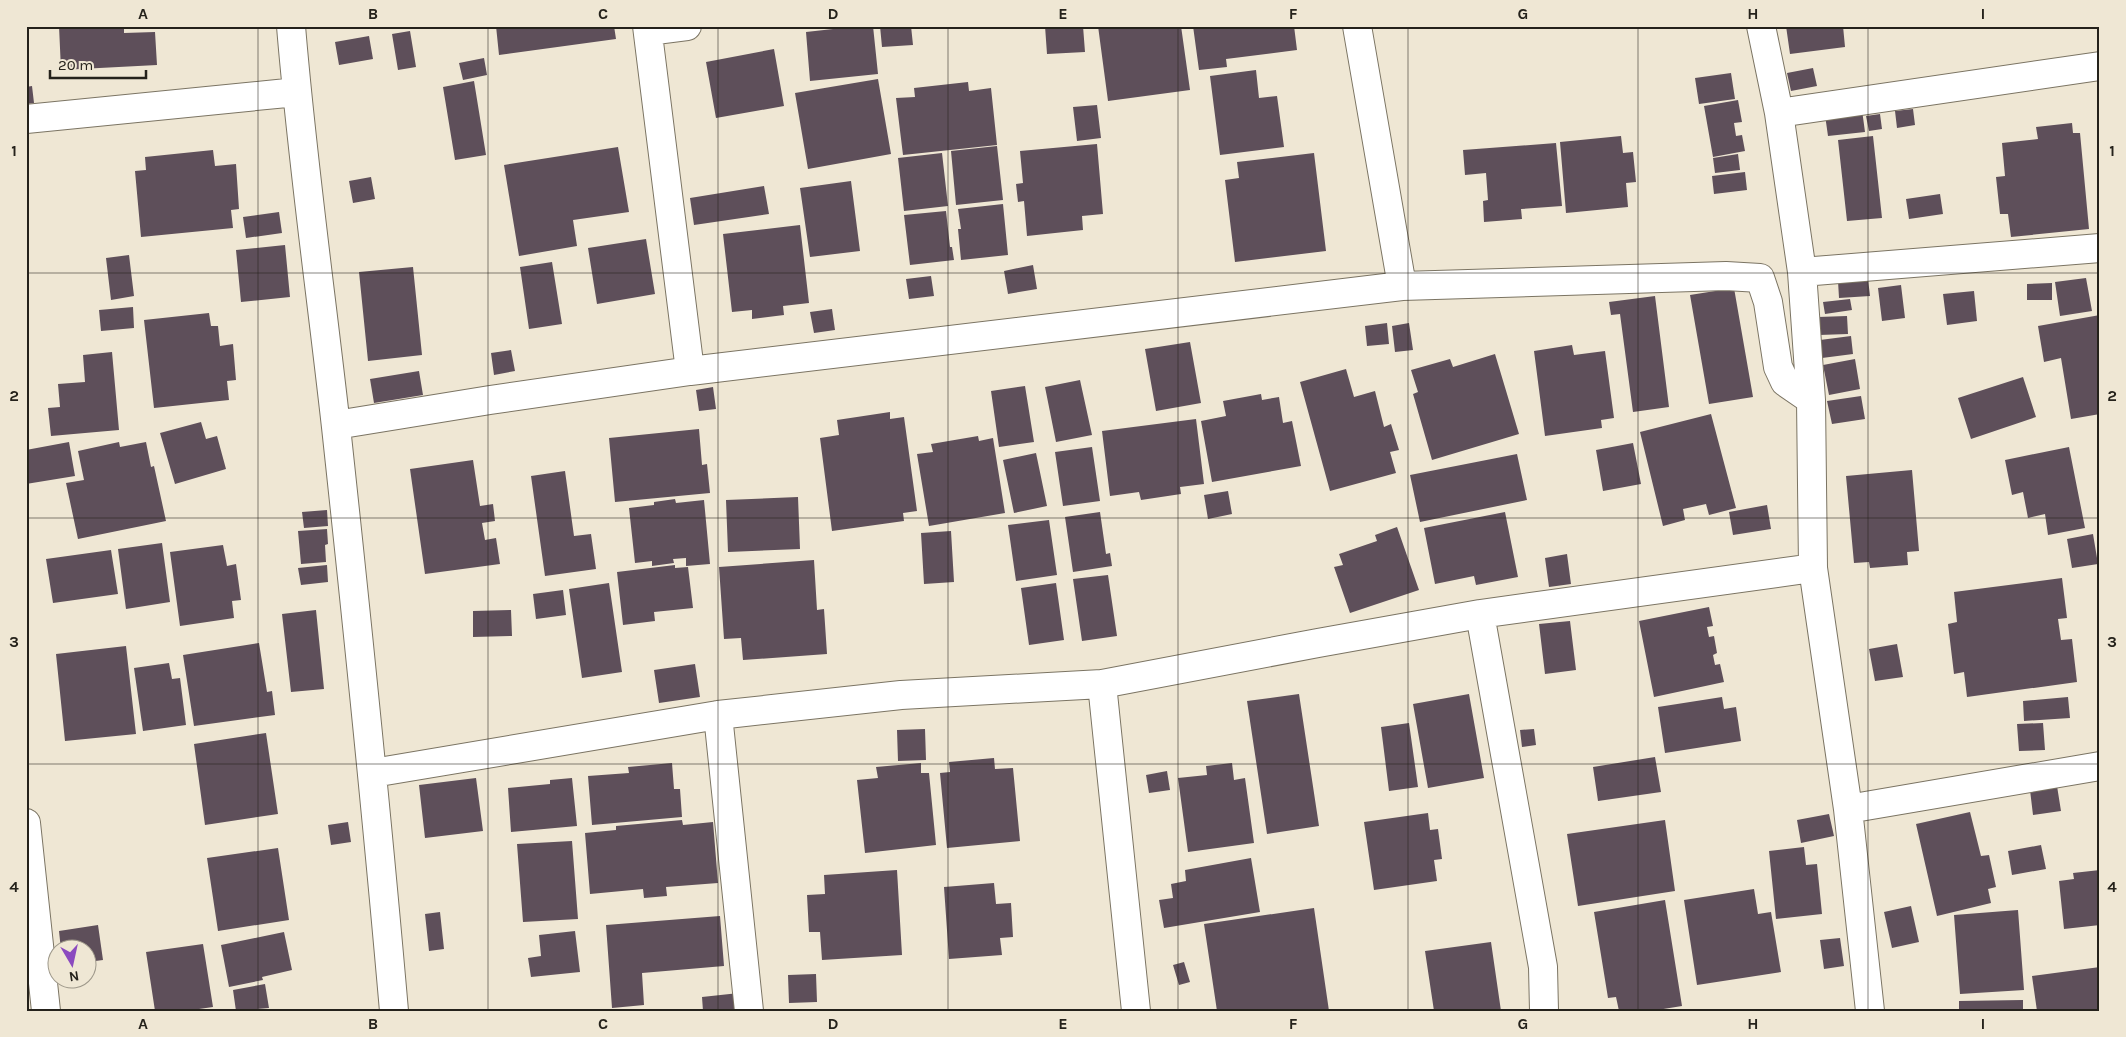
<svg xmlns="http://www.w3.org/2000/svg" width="2126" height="1037" viewBox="0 0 2126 1037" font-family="Karla,sans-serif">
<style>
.building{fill:#5e4f5a}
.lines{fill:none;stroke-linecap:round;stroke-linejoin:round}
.minor-casing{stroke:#7b7463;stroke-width:30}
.minor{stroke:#fff;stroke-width:28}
.grid{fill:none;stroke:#25221b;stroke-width:1;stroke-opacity:0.55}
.neatline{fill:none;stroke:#25221b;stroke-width:2}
.grid-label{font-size:16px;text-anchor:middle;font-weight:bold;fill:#25221b}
</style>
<rect width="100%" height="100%" fill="#efe7d4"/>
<path class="building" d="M59 26H124V33L155 32 157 65 61 70Z
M496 26H614L616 39 499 55Z
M860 26H873L878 74 810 81 806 32Z
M880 26H911L913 45 882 47Z
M1045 26H1083L1085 52 1047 54Z
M1098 26H1181L1190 90 1108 101Z
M1193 26H1294L1297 50 1226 59 1227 67 1199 70Z
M1786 26H1843L1845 47 1790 54Z
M410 31 416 67 398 70 392 34Z
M369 36 373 59 339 65 335 42Z
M774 49 784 106 716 118 706 62Z
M484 58 487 75 463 80 459 63Z
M1813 68 1817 86 1791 91 1787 73Z
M1256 70 1259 98 1277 96 1284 147 1220 155 1210 76Z
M1731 73 1735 99 1699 104 1695 78Z
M878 79 891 154 808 169 795 93Z
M474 81 486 155 455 160 443 87Z
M968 82 969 91 991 88 997 145 903 155 896 98 915 97 914 88Z
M32 86 34 103 26 104V87Z
M1738 100 1742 122 1734 123 1736 136 1742 135 1745 151 1713 157 1704 106Z
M1097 105 1101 138 1077 141 1073 107Z
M1913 109 1915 125 1897 128 1895 111Z
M1862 110 1865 132 1828 136 1825 115Z
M1880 114 1882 129 1869 131 1866 116Z
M2072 123 2073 133H2080L2089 229 2011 237 2008 214H2000L1996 177 2005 176 2002 143 2038 139 2036 127Z
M1621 136 1623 153 1633 152 1636 182 1626 183 1628 207 1566 213 1560 142Z
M1873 136 1882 218 1847 221 1838 140Z
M1556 143 1562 206 1521 209 1522 219 1484 222 1483 201 1488 200 1486 173 1465 175 1463 150Z
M1097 144 1103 214 1082 216 1083 230 1027 236 1024 201 1018 202 1016 184 1023 183 1020 151Z
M997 146 1003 200 956 205 951 151Z
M618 147 629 212 573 220 577 246 519 256 504 165Z
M213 150 215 166 236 164 239 209 231 210 233 228 141 237 135 171 146 170 145 157Z
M942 153 948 206 904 211 898 158Z
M1314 153 1326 251 1235 262 1225 180 1239 178 1237 162Z
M1738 154 1740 170 1715 173 1713 158Z
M1745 172 1747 190 1714 194 1712 176Z
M371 177 375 199 353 203 349 181Z
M851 181 860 251 810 257 800 188Z
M764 186 769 214 694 225 690 198Z
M1940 194 1943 214 1909 219 1906 199Z
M1003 204 1008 255 961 260 958 229H961L958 209Z
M946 211 950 247H952L954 260 910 265 904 215Z
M279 212 282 233 246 238 243 217Z
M800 225 809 303 783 306 784 315 752 319V310L732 312 723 234Z
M646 239 655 294 597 304 588 248Z
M285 245 290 297 241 302 236 250Z
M129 255 134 296 111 300 106 258Z
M552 262 562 324 529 329 520 267Z
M1033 265 1037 289 1008 294 1004 271Z
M413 267 422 355 368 361 359 272Z
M931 276 934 296 909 299 906 279Z
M2086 278 2092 311 2060 316 2055 282Z
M1868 279 1870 296 1839 298 1838 281Z
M2052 283V300H2027V284Z
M1901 285 1905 318 1882 321 1878 288Z
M1734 288 1753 397 1709 404 1690 295Z
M1974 291 1977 321 1947 325 1943 294Z
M1655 296 1669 407 1633 412 1620 314 1611 315 1609 302Z
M1850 299 1852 310 1825 314 1823 302Z
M133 307 134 328 101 331 99 310Z
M832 309 835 330 814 333 810 312Z
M209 313 211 326H218L220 346 233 344 236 380 227 381 229 400 154 408 144 320Z
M2100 315V414L2071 419 2061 358 2044 362 2038 326Z
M1847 316 1848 334 1819 335 1818 317Z
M1387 323 1389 344 1367 346 1365 326Z
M1409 323 1413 350 1395 352 1392 326Z
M1851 336 1853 354 1822 358 1820 340Z
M1190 342 1201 403 1156 411 1145 349Z
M1572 345 1574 355 1605 351 1614 418 1601 420 1602 428 1545 436 1534 351Z
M511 350 515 371 494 375 491 353Z
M112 352 119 430 51 436 48 408 60 407 58 384 85 382 83 355Z
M1495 354 1519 434 1432 460 1413 394 1418 392 1411 370 1450 359 1453 367Z
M1855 359 1860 389 1829 395 1823 365Z
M1346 369 1354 397 1375 391 1384 427 1391 424 1399 450 1390 452 1396 473 1330 491 1300 382Z
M419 371 423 395 374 403 370 379Z
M2023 377 2036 417 1971 439 1958 398Z
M1080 380 1092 435 1056 442 1045 387Z
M1025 386 1034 442 999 447 991 391Z
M713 387 716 409 699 411 696 390Z
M1261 394 1262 400 1279 397 1283 423 1292 421 1301 466 1212 482 1201 421 1226 416 1223 401Z
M1861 396 1865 419 1832 424 1827 401Z
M890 412V419L904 417 917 511 903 513 904 521 832 531 820 438 839 435 837 420Z
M1711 414 1736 508 1709 515 1706 504 1683 509 1685 520 1663 526 1640 432Z
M1196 419 1204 484 1180 487 1181 494 1141 500 1139 492 1110 496 1102 431Z
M201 422 206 439 217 436 226 469 175 484 160 433Z
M699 429 702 465 707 464 710 493 615 502 609 438Z
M978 436 979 441 993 438 1005 513 929 526 917 454 933 452 931 444Z
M69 442 75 476 26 484V450Z
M119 442 120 447 146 442 151 467 154 466 166 521 78 539 66 483 84 480 78 451Z
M1633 443 1641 484 1603 491 1596 450Z
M1092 447 1100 501 1063 506 1055 452Z
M2069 447 2085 528 2048 535 2045 514 2028 518 2023 492 2012 495 2005 460Z
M1036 453 1047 506 1014 513 1003 460Z
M1517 454 1527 500 1420 522 1410 475Z
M473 460 480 506 493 504 495 521 482 523 485 540 496 538 500 564 425 574 410 469Z
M1912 470 1919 551 1907 552 1908 565 1870 568 1869 562 1854 563 1846 476Z
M565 471 574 536 591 534 596 569 545 576 531 476Z
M1228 491 1232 514 1208 519 1204 495Z
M798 497 800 549 728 552 726 500Z
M675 499 676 503 704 500 710 564 686 566V558L673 559 674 563 652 566V561L635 563 629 508 654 505V502Z
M1767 505 1771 529 1733 535 1729 512Z
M327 510 328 526 304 528 302 512Z
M1100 512 1106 554 1110 553 1112 566 1073 572 1065 517Z
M1505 512 1518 577 1476 585 1474 576 1435 584 1424 528Z
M1049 520 1057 575 1016 581 1008 525Z
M1397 527 1419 590 1350 613 1334 567 1343 565 1339 554 1377 541 1375 535Z
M327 529 328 544 325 545 326 562 301 564 298 531Z
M951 531 954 582 924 584 921 533Z
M2093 534 2098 564 2072 568 2067 539Z
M162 543 170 602 126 609 118 549Z
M223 545 227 566 236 564 241 600 232 601 234 618 180 626 170 552Z
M111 550 118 594 53 603 46 559Z
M1567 554 1571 584 1549 587 1545 558Z
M814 560 817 610 824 609 827 654 743 660 741 638 724 639 719 567Z
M327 565 328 582 301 585 298 568Z
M675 565V568L688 567 693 608 654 612 655 621 623 625 617 572Z
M1108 575 1117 636 1082 641 1073 579Z
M2062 578 2067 618 2058 619 2061 640 2072 639 2077 682 1967 697 1964 672 1954 674 1948 624 1957 622 1954 592Z
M609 583 622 672 582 678 569 589Z
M1056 583 1064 640 1029 645 1021 588Z
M563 590 566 615 536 619 533 594Z
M1709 607 1713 626 1707 627 1709 637 1714 636 1717 653 1713 655 1715 665 1720 664 1724 682 1654 697 1639 621Z
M316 610 324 689 291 692 282 614Z
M511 610 512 636 473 637V611Z
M1570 621 1576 670 1545 674 1539 624Z
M259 643 267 692 272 691 275 715 194 726 183 655Z
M1897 644 1903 677 1875 681 1869 649Z
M126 646 136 734 65 741 56 654Z
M169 663 172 679 180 678 186 725 143 731 134 668Z
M695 664 700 697 659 703 654 670Z
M1299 694 1319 826 1267 834 1247 701Z
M1469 694 1484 778 1428 788 1413 704Z
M1722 697 1724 709 1736 707 1741 741 1665 753 1658 707Z
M2068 697 2070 718 2024 721 2023 701Z
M1409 723 1418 787 1389 791 1381 727Z
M2043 723 2045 750 2019 751 2017 724Z
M925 729 926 760 898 761 897 730Z
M1534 729 1536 745 1522 747 1520 730Z
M266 733 278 814 205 825 194 744Z
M1655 757 1661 792 1598 801 1593 767Z
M994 758 995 769 1013 768 1020 841 947 848 940 773 950 772 949 762Z
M672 763 674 789H680L682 817 592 825 588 776 629 773 628 767Z
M921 763V773H929L936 845 865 853 857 780 878 778 876 767Z
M1232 763 1234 780 1245 778 1254 843 1188 852 1178 778 1207 775 1206 766Z
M1167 771 1170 790 1149 793 1146 775Z
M476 778 483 831 425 838 419 785Z
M572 778 577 826 511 832 508 788 550 784V780Z
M2057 786 2061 811 2033 815 2030 790Z
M1970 812 1981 856 1989 855 1996 887 1988 889 1991 903 1937 916 1916 824Z
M1428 813 1430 830 1438 829 1442 859 1434 860 1437 881 1374 890 1364 822Z
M1829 814 1834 836 1801 843 1797 820Z
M682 820 683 825 713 822 718 883 666 887 667 896 644 898 643 889 590 894 585 833 616 830V826Z
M1665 820 1675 891 1578 906 1567 834Z
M348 822 351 842 331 845 328 825Z
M572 841 578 919 523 922 517 844Z
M2041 845 2046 869 2012 875 2008 851Z
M1804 847 1806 865 1817 864 1822 914 1776 919 1769 851Z
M278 848 289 920 218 931 207 858Z
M1251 858 1260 912 1164 928 1159 900 1173 898 1171 884 1186 881 1185 870Z
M897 870 902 955 822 960 820 932H809L807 895 825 894 824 875Z
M2100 870V925L2064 929 2059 881 2074 879 2073 873Z
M994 883 996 904 1011 903 1013 937 1000 938 1002 955 949 959 944 887Z
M1754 889 1758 914 1771 912 1781 972 1697 985 1684 900Z
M1665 900 1682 1006 1651 1011H1619L1616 997 1608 998 1594 912Z
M1911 906 1919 942 1892 948 1884 912Z
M1314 908 1329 1011H1217L1204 924Z
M2018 910 2024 990 1960 994 1954 915Z
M440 912 444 949 429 951 425 914Z
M720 916 724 966 642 973 644 1005 612 1008 606 925Z
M98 925 103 960 88 962V950H61L59 931Z
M575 931 580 972 531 977 528 958 541 956 539 935Z
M284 932 292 970 262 977 263 980 229 987 221 945Z
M1840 938 1844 966 1824 969 1820 940Z
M1491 942 1501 1011H1434L1425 951Z
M203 944 213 1007 185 1011H155L146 952Z
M1184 962 1190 982 1179 985 1173 965Z
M2100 967V1011H2037L2032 976Z
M816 974 817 1002 789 1003 788 975Z
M265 984 269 1008 236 1011 233 990Z
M739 993 741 1011H703L702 997Z
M2023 1000V1011H1959V1001Z"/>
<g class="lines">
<g class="minor-casing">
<path id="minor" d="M291 26C302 160 321 293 336 427 357 621 377 816 394 1011
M647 26 690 371
M1357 26 1402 286
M1761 26 1779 113 1802 272 1811 400 1813 568 1848 809 1870 1011
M648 31 687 26
M1779 113 2100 66
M26 119 297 92
M1802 272 2100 248
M336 425 490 400 690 371 1402 286 1726 276 1760 278 1768 302 1778 367 1785 382 1811 400
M1480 614 1543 967 1544 1011
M1102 684 1136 1011
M718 715 749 1011
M373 773 718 715 901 695 1102 684 1318 643 1480 614 1813 568
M1848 809 2100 766
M26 823 46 1011"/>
</g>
<use href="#minor" class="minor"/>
</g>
<path class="grid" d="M258 26V1011M488 26V1011M718 26V1011M948 26V1011M1178 26V1011M1408 26V1011M1638 26V1011M1868 26V1011M26 273H2100M26 518H2100M26 764H2100"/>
<rect width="2126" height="1037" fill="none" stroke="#efe7d4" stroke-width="55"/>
<g transform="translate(72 964) rotate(171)"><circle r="24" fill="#efe7d4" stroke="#9e988a"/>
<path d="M0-4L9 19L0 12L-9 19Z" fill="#8b4abf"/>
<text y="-8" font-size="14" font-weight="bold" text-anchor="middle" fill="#25221b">N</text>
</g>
<path d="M50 70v8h96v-8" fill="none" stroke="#25221b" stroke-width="2.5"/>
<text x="58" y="70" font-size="15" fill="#25221b" stroke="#efe7d4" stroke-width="4" paint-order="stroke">20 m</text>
<rect x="28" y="28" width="2070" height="982" class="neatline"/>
<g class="grid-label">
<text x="143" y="19">A</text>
<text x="373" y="19">B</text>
<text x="603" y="19">C</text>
<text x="833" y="19">D</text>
<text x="1063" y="19">E</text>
<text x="1293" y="19">F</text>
<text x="1523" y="19">G</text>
<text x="1753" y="19">H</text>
<text x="1983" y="19">I</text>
<text x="14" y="156">1</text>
<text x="2112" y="156">1</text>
<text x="14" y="401">2</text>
<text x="2112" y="401">2</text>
<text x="14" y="647">3</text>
<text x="2112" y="647">3</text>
<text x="14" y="892">4</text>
<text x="2112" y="892">4</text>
<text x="143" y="1029">A</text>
<text x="373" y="1029">B</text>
<text x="603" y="1029">C</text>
<text x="833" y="1029">D</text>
<text x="1063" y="1029">E</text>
<text x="1293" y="1029">F</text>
<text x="1523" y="1029">G</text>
<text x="1753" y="1029">H</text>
<text x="1983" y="1029">I</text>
</g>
</svg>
